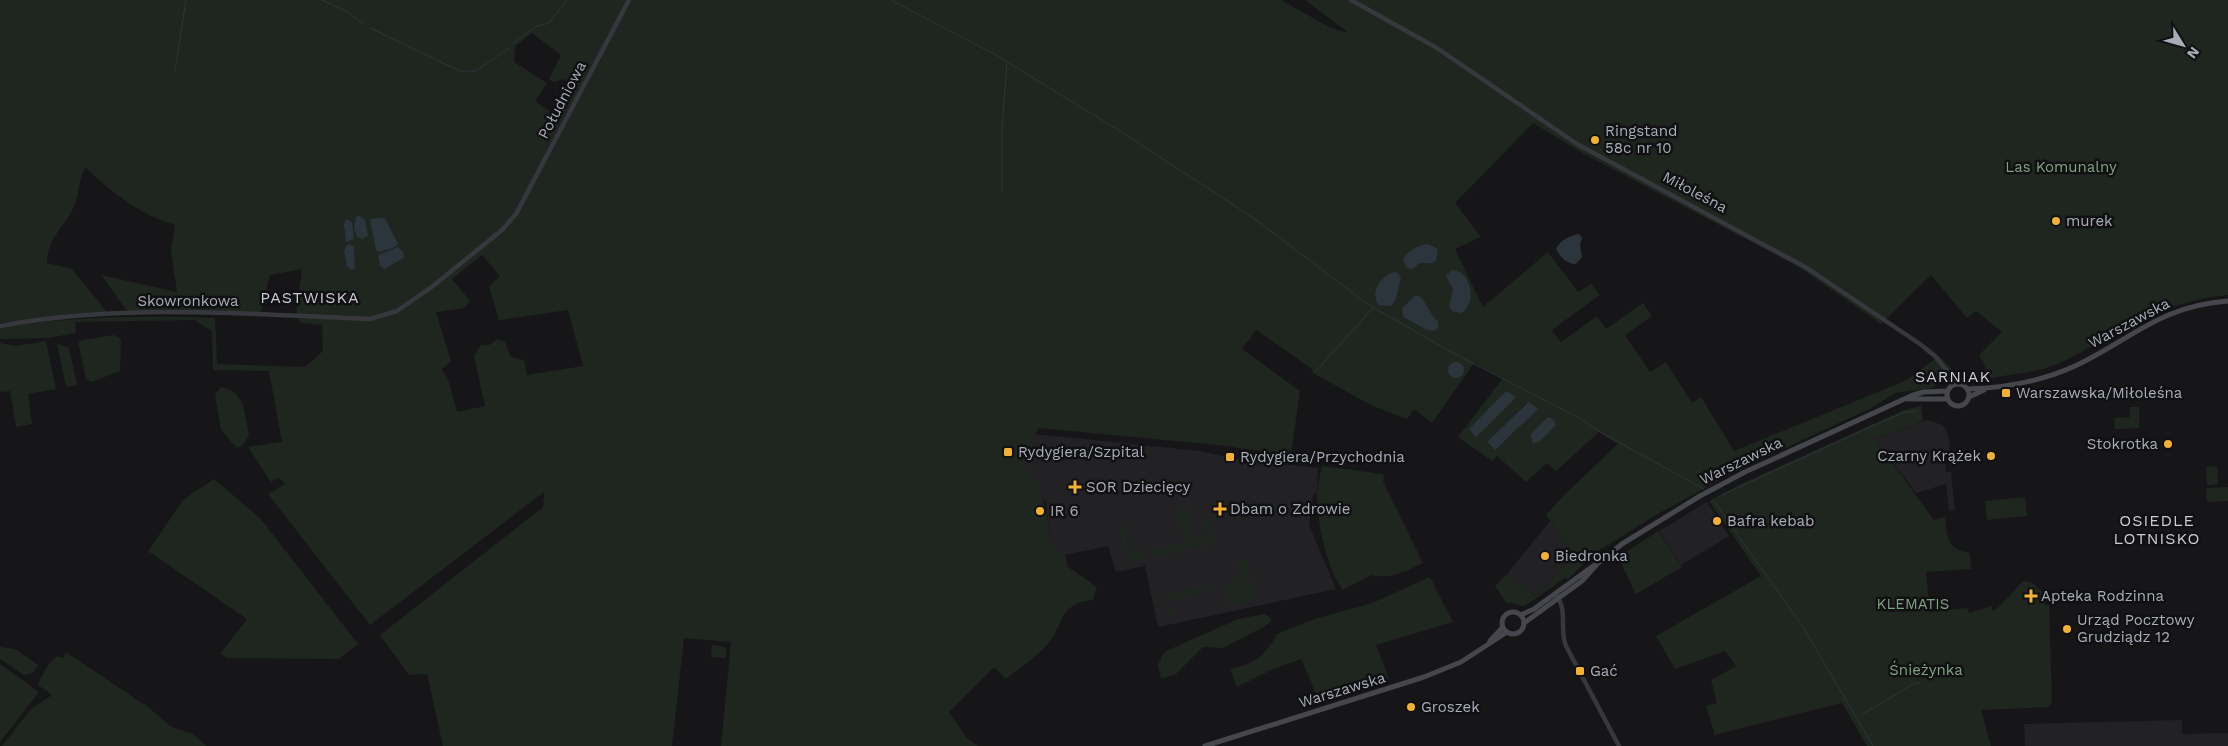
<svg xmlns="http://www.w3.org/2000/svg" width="2228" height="746" viewBox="0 0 2228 746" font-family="'Work Sans',sans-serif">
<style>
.built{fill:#222225}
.green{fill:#1e261f;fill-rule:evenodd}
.water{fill:#2c353c}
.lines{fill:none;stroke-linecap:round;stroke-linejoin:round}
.stream{stroke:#2c353c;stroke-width:1}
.tertiary{stroke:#37383d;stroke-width:4.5}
.secondary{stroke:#45474d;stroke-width:5}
.poi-dot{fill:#f2b134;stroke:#111113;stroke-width:2}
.labels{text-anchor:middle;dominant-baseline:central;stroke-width:5;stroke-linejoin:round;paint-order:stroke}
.street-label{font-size:15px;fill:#a8adb8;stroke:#111113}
.poi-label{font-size:15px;fill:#a8adb8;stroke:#111113;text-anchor:start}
.park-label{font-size:15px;fill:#7fa381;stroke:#111113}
.neighbourhood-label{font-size:16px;letter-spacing:1px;fill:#c9ccd4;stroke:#111113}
</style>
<rect width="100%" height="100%" fill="#161618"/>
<path class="built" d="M1927 420 1943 425 1948 434 1951 459 1945 460 1946 472H1951L1955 510 1949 511 1946 484 1916 493 1875 439Z
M1034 434 1200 451 1231 458 1318 468 1317 492 1313 496 1309 525 1336 589 1158 627 1145 566 1116 572 1108 546 1065 555 1051 545 1046 503 1020 459Z
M1707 502 1729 536 1681 565 1659 531Z
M1550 521 1573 553 1541 593 1536 596 1507 574Z
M2182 720V734L2228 733V746H2025L2024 724Z"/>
<path class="green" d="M0 0H1281L1331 28 1349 33 1305 0H2228V295C2193 298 2157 310 2126 326 2101 339 2079 356 2052 366 2033 373 2011 374 1991 378L1979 355 2002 332 1976 311 1967 318 1931 275 1881 324 1799 267 1584 154 1533 123 1455 203 1481 237 1455 249 1483 307 1548 252 1578 292 1591 284 1600 295 1552 330 1561 342 1597 316 1606 329 1643 303 1652 316 1625 335 1650 372 1666 362 1692 403 1701 397 1734 451 1907 380 1939 356 1956 373 1931 388 1896 393 1869 409 1734 472 1656 515 1595 553 1568 579 1565 578 1528 604 1523 606 1506 602 1495 586 1507 574 1536 596 1541 593 1573 553 1546 515 1564 495 1618 444 1599 432 1556 471 1547 463 1526 482 1497 456 1492 461 1458 437 1503 378 1474 363 1432 423 1414 409 1407 419 1373 406 1313 373 1311 368 1256 330 1242 349 1300 391 1291 455 1217 445 1039 428 1020 459C1045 489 1046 508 1051 545L1065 555 1068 567 1097 587 1093 600C1057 603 1065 626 1046 646 1035 658 1019 668 1006 679L994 667 949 712 967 738 978 746H721L731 642 684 638 672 746H443L427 674 409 675 380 635 543 507 544 492 370 625 268 494 286 484 278 478 271 482 248 447 282 442 269 371 213 370 212 331 195 320 75 322 76 333 48 338 0 339V327C72 317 142 315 215 318L217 364 305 367 323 351 322 325 301 323 296 317 302 269 270 275 260 316 127 311 101 275 177 292 171 251 175 225C139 214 112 193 85 167 80 178 79 189 76 201 69 224 47 236 47 263L72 269 107 312 0 323ZM532 33 561 55 549 79 554 82 564 79 572 83 554 114 535 101 547 83 514 62 515 46ZM482 255 500 276 489 287 499 320 568 310 583 366 527 375 524 360 511 357 505 342 497 339 489 345H481L474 356 485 406 457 412 449 382 442 369 451 361 436 312 464 308 470 301 452 279ZM1527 402 1536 411 1495 450 1487 442Z
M114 335 121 339 120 371 92 382 86 379 78 341Z
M46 341 56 389 28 394 32 424 16 427 10 391 0 392V343L16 346Z
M57 344 69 348 77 385 66 387Z
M221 387C245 391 245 414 249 435L242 446 237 448 221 430 215 395Z
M1921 406 1923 421 1875 439 1934 520 1945 517C1948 539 1946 549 1970 553L1971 569 1926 572 1930 612 1968 608 1969 613 1991 606 1993 611 2000 606 2022 582 2026 581 2032 583 2047 596 2048 598 2045 599V605H2049L2052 701 2049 707 1981 710 1991 746H1867L1842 703 1715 735 1706 706 1717 703 1711 680 1736 666 1725 651 1675 669 1656 636 1761 576 1709 501 1741 484 1904 410Z
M2130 407H2139V428L2115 429 2114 418 2130 417Z
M1322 466 1384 474 1383 481 1423 563C1406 571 1391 580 1372 575L1343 590C1326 568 1317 521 1317 493 1318 484 1320 475 1322 466Z
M2217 466 2218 484 2207 485 2206 467Z
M214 479 260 518 358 644 339 659 227 658 220 654 247 619 148 551 184 499Z
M2228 487V501L2207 502 2206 488Z
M2025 497 2027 516 1987 520 1985 501Z
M1187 506 1193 537 1190 538 1193 549 1156 557 1153 555 1154 549 1185 542 1177 508Z
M1302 506 1263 515 1260 507Z
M1209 517 1213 538 1210 545 1195 548 1193 540 1208 537 1204 518Z
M1122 521 1130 553 1146 549 1147 555 1145 559 1130 562 1127 560 1118 522Z
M1658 531 1682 567 1636 594 1618 557Z
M1248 558 1250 573 1243 575 1244 577 1250 576 1254 596 1252 600 1229 605 1226 602 1229 601 1227 591 1223 590 1227 583 1240 580 1236 561Z
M1430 577 1453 622 1376 645 1389 679 1320 703 1301 659 1273 669 1237 687 1230 669C1255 664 1265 656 1277 634L1315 619 1372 603Z
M1216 584 1218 588 1167 601 1170 612 1175 613 1176 616 1168 617 1165 596Z
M1265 614 1272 619 1267 625 1223 648 1203 647 1176 674 1161 679 1158 665 1164 652 1238 619Z
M712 645 726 647V658L711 657Z
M0 647 15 649 38 665 33 673 24 675 0 659Z
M66 652 148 707 170 726 193 734 206 746H2L31 709 52 695 38 685C42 674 48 662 58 656L63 658Z
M0 664 39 692 0 742Z"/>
<path class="water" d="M359 216 365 220 368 236 362 239 357 237 354 229 356 217Z
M385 218 398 244 393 248 379 252 376 250 370 219Z
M346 219 352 222 354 239 346 242 344 224Z
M1579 234 1582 238 1580 245 1582 257 1576 264C1567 264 1560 257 1556 249 1560 240 1570 236 1579 234Z
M349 244 354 247 355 268 351 270 347 266 344 251 346 246Z
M1428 244 1438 249 1436 261 1432 263H1419L1413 269 1407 268 1403 260C1408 251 1417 245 1428 244Z
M398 247 403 252 404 258 384 269 380 265 378 255Z
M1452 270C1471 271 1478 303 1461 313L1452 311 1449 306 1453 289 1446 276Z
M1395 272 1398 273 1401 278C1397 287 1399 299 1391 306L1379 305C1369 293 1381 275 1395 272Z
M1415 296H1419C1428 303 1429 314 1438 322V328L1434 331 1427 330 1403 317 1402 308Z
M1448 370a8 8 0 1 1 16 0a8 8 0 1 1-16 0Z
M1506 391 1515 396 1514 399 1476 437 1469 429Z
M1528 402 1538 408 1536 411 1495 450 1487 442Z
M1548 417 1553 419 1556 425 1540 441 1533 444 1531 434Z"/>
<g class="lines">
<path class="stream" d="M322 0 346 11 364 24
M891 0 994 54 1120 131 1252 217 1366 303 1451 352 1583 420 1602 433 1704 489
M370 28 460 71H476L509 48
M513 44 535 27 549 23 567 0
M175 71 186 0
M1002 191V127L1007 63
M1315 372 1373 308
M1722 495 1874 425 1903 413 1916 411
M1713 500 1803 627 1873 746
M1863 714 1915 683H1921"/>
<path class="tertiary" d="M1351 0 1437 48 1577 144 1807 268 1920 344 1935 356 1957 384
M0 326C122 303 247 314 370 319L397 311 433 286 502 230 516 214 629 0
M1946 371 1952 386
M1557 596C1568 612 1559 629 1566 646L1619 746"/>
<path class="secondary" d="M1947 395a11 11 0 1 1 22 0a11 11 0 1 1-22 0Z
M1967 389C2003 388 2042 381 2075 366 2132 339 2160 306 2228 301
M1969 397 1984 390
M1908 399H1948
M1502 623a11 11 0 1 1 22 0a11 11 0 1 1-22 0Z
M1521 615 1534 609 1596 564
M1524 623 1582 581 1598 563 1622 544 1700 496 1745 472 1913 395 1924 392 1948 391
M1490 641 1503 627
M1205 746 1424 677 1461 662 1507 632"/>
</g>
<g class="poi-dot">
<circle cx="1595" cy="140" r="5"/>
<circle cx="2056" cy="221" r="5"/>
<rect x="2001" y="388" width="10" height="10" rx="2.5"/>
<circle cx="2168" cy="444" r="5"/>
<rect x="1003" y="447" width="10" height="10" rx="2.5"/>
<circle cx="1991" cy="456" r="5"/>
<rect x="1225" y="452" width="10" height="10" rx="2.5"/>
<path d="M1072.5 479.5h5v5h5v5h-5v5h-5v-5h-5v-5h5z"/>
<path d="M1217.5 501.5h5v5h5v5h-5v5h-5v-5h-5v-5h5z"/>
<circle cx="1040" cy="511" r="5"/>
<circle cx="1717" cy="521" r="5"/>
<circle cx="1545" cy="556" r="5"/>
<path d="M2028.5 588.5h5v5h5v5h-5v5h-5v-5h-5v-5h5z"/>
<circle cx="2067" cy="629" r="5"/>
<rect x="1575" y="666" width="10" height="10" rx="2.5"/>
<circle cx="1411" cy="707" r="5"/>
</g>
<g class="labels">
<g class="street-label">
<text transform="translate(562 100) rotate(-62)">Południowa</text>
<text transform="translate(1695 192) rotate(28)">Miłoleśna</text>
<text x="188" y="301">Skowronkowa</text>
<text transform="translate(2129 323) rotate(-28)">Warszawska</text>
<text transform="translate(1741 461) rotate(-26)">Warszawska</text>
<text transform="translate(1342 690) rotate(-17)">Warszawska</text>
</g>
<g class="poi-label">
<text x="1605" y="131">Ringstand<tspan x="1605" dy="17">58c nr 10</tspan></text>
<text x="2066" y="221">murek</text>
<text x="2016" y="393">Warszawska/Miłoleśna</text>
<text x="2158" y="444" text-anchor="end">Stokrotka</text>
<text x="1018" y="452">Rydygiera/Szpital</text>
<text x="1981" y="456" text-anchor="end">Czarny Krążek</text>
<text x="1240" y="457">Rydygiera/Przychodnia</text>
<text x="1086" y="487">SOR Dziecięcy</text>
<text x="1230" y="509">Dbam o Zdrowie</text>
<text x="1050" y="511">IR 6</text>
<text x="1727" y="521">Bafra kebab</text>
<text x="1555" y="556">Biedronka</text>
<text x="2041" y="596">Apteka Rodzinna</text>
<text x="2077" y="620">Urząd Pocztowy<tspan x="2077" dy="17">Grudziądz 12</tspan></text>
<text x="1590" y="671">Gać</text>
<text x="1421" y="707">Groszek</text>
</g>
<g class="park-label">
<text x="2061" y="167">Las Komunalny</text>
<text x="1913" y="604">KLEMATIS</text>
<text x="1926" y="670">Śnieżynka</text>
</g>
<g class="neighbourhood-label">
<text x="310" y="297">PASTWISKA</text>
<text x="1953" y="376">SARNIAK</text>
<text x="2157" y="520">OSIEDLE<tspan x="2157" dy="18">LOTNISKO</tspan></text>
</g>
</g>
<g transform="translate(2183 45) rotate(127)" stroke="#111113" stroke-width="4" paint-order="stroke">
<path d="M0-4L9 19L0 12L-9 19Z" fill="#a8adb8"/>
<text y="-8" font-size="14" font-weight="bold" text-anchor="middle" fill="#a8adb8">N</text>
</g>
</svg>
